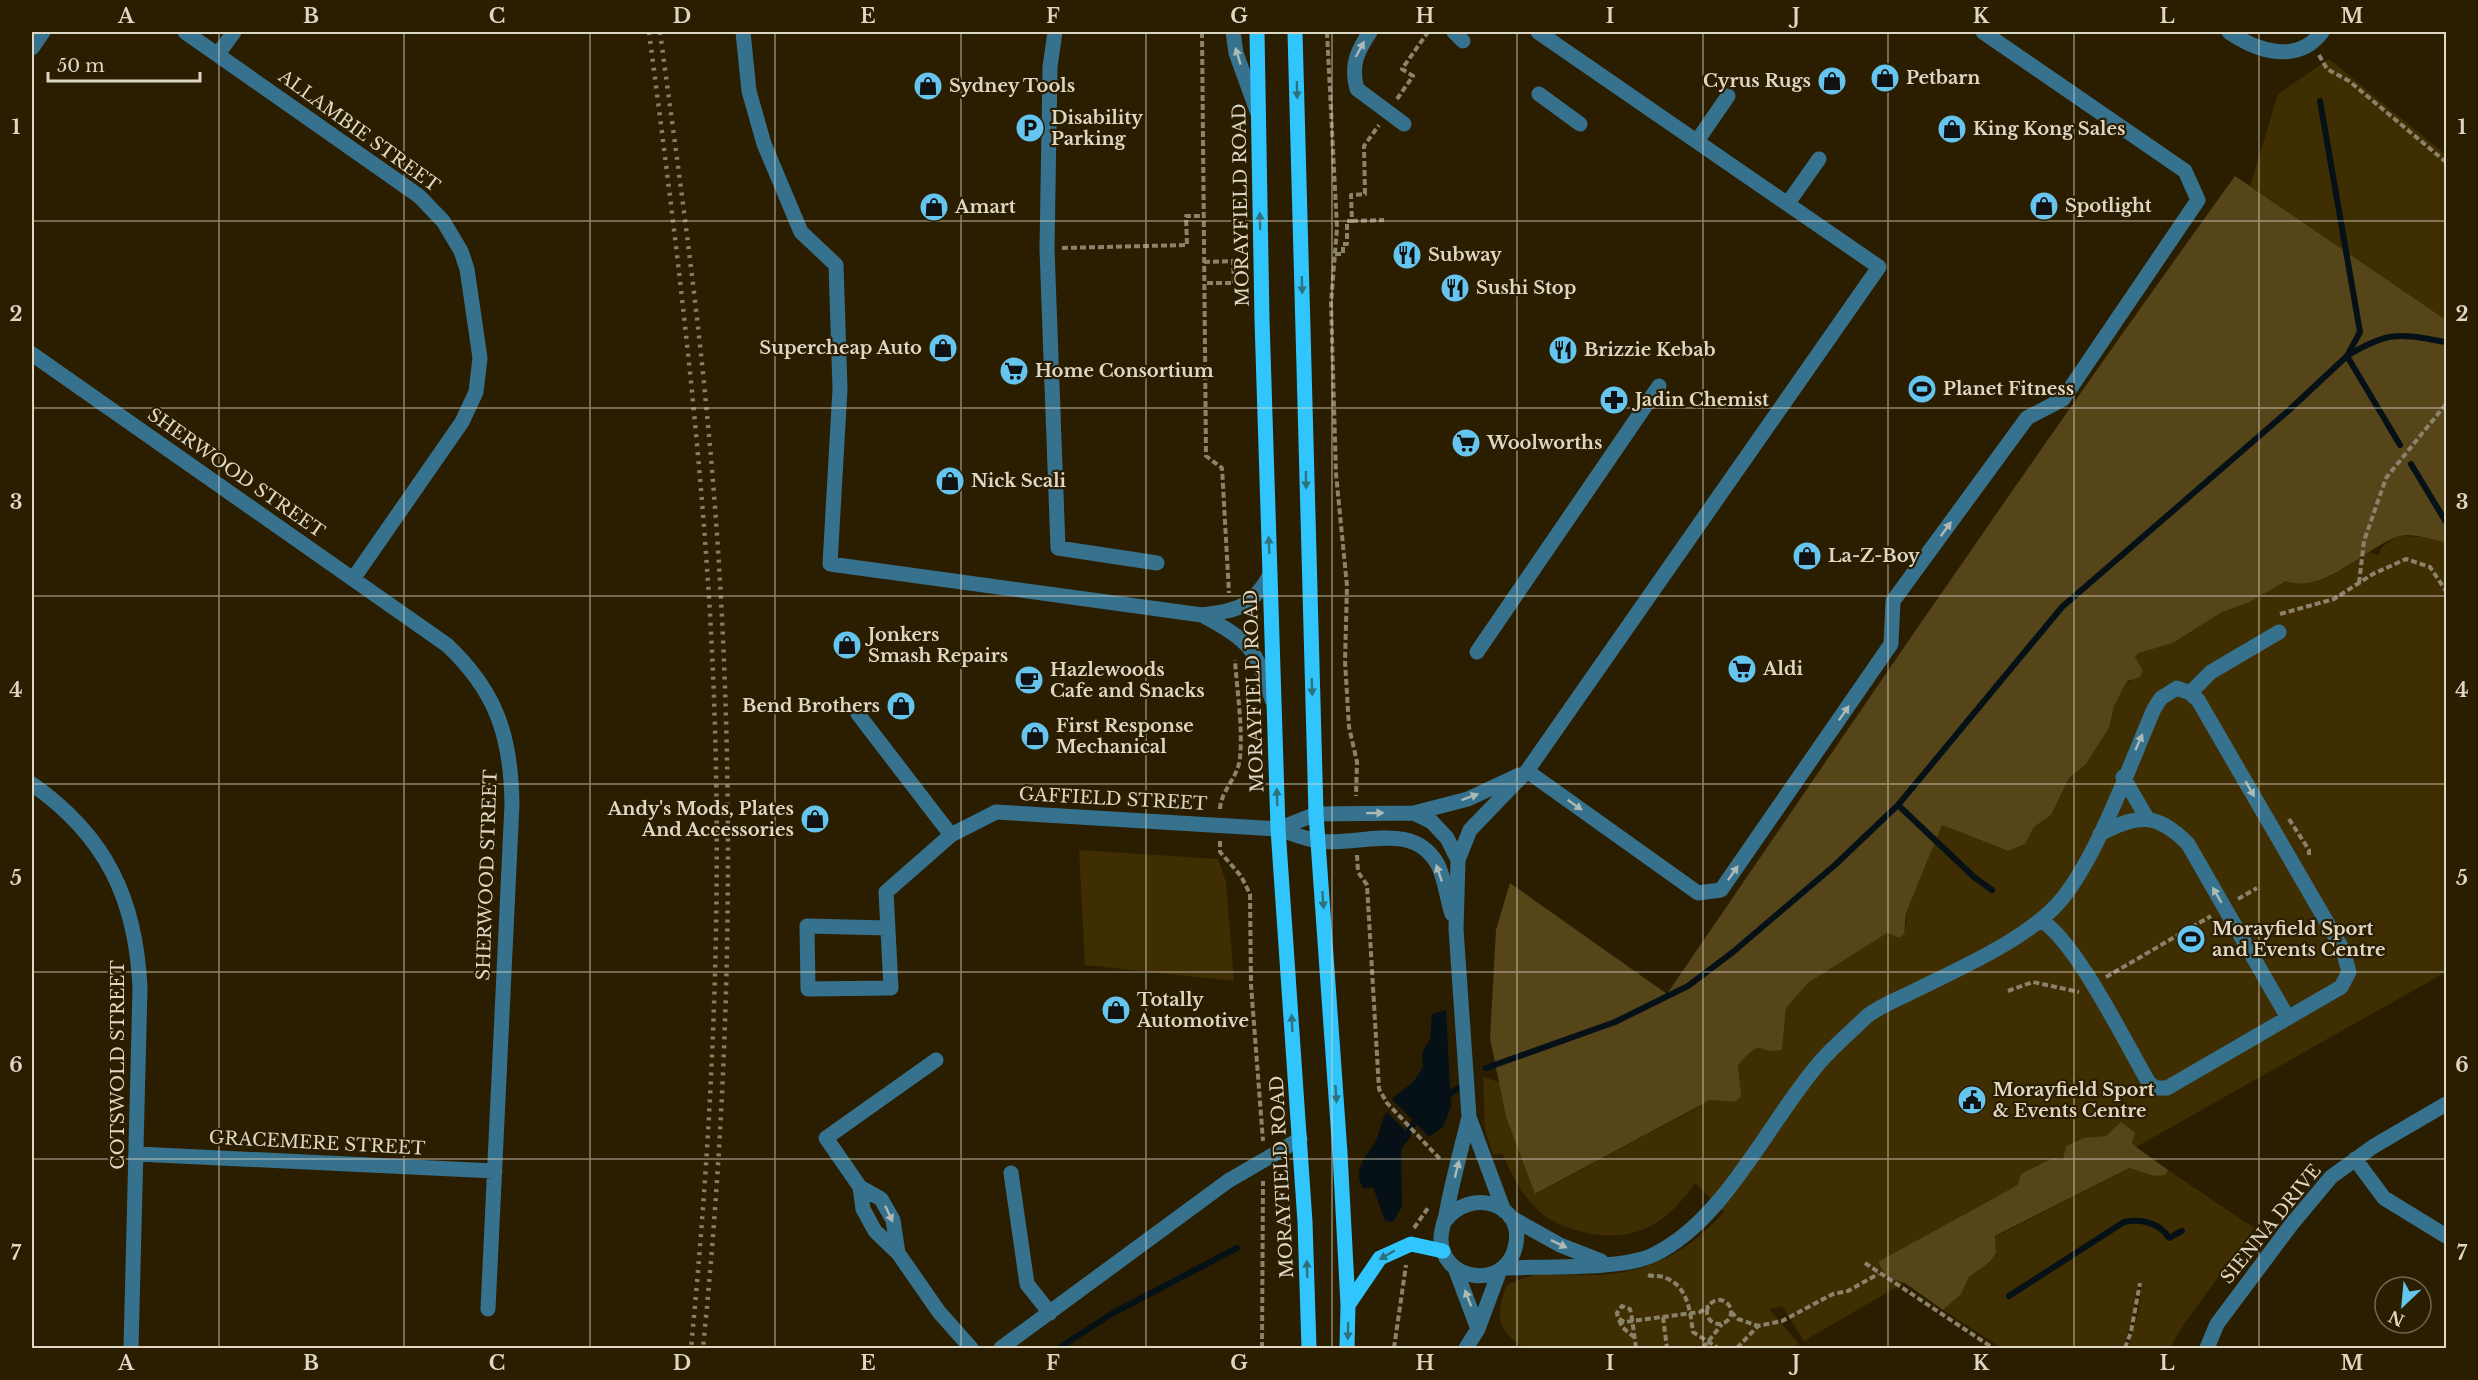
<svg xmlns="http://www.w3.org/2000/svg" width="2478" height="1380" viewBox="0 0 2478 1380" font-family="'Libre Baskerville',serif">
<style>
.green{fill:#3f2e02}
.forest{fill:#57451a}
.water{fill:#051116}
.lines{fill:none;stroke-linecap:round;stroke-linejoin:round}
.stream{stroke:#051116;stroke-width:6}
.path{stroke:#8c826b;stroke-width:4;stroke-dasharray:6 3;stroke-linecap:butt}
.minor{stroke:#36728d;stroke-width:15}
.major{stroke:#30c6fd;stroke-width:15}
.rail{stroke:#877d65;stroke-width:4.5;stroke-dasharray:3 6;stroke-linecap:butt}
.oneway{fill:#acb9b5}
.oneway2{fill:#2e727e}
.grid{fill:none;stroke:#dfd7c6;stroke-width:1.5;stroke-opacity:0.55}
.labels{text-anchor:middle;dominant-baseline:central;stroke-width:4.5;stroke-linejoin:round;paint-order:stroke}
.poi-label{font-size:18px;font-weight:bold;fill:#dfd7c6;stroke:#2b1e00;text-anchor:start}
.street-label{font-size:18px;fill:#dfd7c6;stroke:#2b1e00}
.neatline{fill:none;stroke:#dfd7c6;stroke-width:2}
.grid-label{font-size:20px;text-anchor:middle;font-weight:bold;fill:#dfd7c6}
</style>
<rect width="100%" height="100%" fill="#2b1e00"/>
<path class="green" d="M2329 59 2446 155V320L2250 186 2278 94Z
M2398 536 2424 537 2446 543V972L2136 1147 1804 1341 1782 1306 1769 1309 1799 1344 1792 1348H1524C1496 1328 1496 1317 1506 1286 1536 1270 1549 1274 1582 1275 1640 1277 1685 1256 1724 1212L1695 1183C1665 1226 1632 1245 1579 1231 1564 1227 1545 1219 1535 1207 1519 1191 1511 1172 1502 1153L1493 1155 1485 1130 1483 1077 1499 1082 1506 1117 1536 1194 1711 1100 1735 1102 1739 1088 1738 1065C1765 1035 1755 1055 1782 1050L1786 1008 1808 983 1887 933 1899 938 1907 921 1906 913 1942 825 2007 851 2025 844 2034 827 2051 815 2069 778 2086 764 2109 728 2114 706 2124 687 2142 671 2135 657 2139 653 2173 643 2222 612 2248 603 2286 581C2311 592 2349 566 2370 552L2378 555 2382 547Z
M1079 850 1218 859 1226 882 1234 981 1085 965Z
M2129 1168 2154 1176 2165 1175 2168 1170 2254 1228 2184 1324 2170 1348H2128L2138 1313 2142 1283 2138 1282 2131 1324 2123 1348H2002L1943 1310 1961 1294 1969 1277 1990 1262 1996 1253 1995 1237Z"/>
<path class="forest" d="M2235 176 2446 320V543C2432 539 2410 532 2396 537 2364 550 2321 595 2286 581L2248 603 2222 612 2173 643 2139 653 2135 657 2143 671 2140 677 2128 681 2124 687 2114 706 2109 728 2086 764 2069 778 2051 815 2034 827 2025 844 2008 851 1942 825 1906 913 1904 934 1899 938 1887 933 1808 983 1786 1008 1782 1050C1755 1055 1765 1035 1738 1065L1741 1096 1735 1102 1710 1100 1535 1194 1506 1117 1490 1038 1496 930 1510 883 1667 994C1854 720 2041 445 2235 176Z
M2121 1122 2135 1133 2132 1143 2136 1147 2168 1170 2165 1175 2154 1176 2129 1168 1995 1236 1996 1253 1990 1262 1969 1277 1961 1294 1943 1310 1905 1283 1887 1277 1878 1262 2018 1185 2021 1174 2053 1158 2063 1160 2066 1146 2084 1138 2106 1136Z"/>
<path class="water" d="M1446 1010 1451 1107 1443 1127 1429 1137 1392 1099 1414 1081 1423 1067 1422 1053 1430 1039 1432 1014Z
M1387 1112 1411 1136 1401 1149 1402 1206 1393 1222 1385 1221 1373 1187 1363 1189C1351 1166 1369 1156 1377 1138 1381 1130 1380 1121 1387 1112Z"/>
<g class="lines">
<path class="stream" d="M2400 445 2347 356C2390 330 2399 334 2446 342
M2411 464 2446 522
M1898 805 1974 877 1992 890
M1486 1068 1615 1022 1688 986 1733 952 1835 865 1898 805 2062 607 2287 412 2347 356 2360 332 2320 101
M1444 1098 1458 1088
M1404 1138 1419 1116
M2009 1296 2124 1222C2141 1218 2160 1223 2169 1238L2182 1231
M1059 1348 1113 1313 1237 1248"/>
<path class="path" d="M1202 32 1206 456 1222 468 1229 593
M1327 32 1337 228 1331 303 1336 474 1347 586 1345 661 1349 727 1357 762 1356 796
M2319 55 2327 69 2349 81 2446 162
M1397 99 1413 76 1402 69 1428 32
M1352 221 1384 220
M1062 248 1187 245 1186 216H1203
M1335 254H1343V244H1347V221H1352L1351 195 1365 194 1364 146 1379 125
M1204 262 1233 261 1234 283H1204
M2359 583 2364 541 2386 478 2446 404
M2280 614 2334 599 2373 574 2406 559 2430 567 2446 591
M1220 809C1221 790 1238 778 1240 758 1243 727 1237 692 1235 660
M2289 819 2309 850V857
M1220 841V852L1241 876 1250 894 1251 985 1263 1141
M1357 855 1358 872 1367 885 1379 1089 1387 1103 1440 1159
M2238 899 2257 888
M2106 977 2211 916
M2008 991 2033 982 2079 992
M1414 1228 1428 1208
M1865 1263 1993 1348
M1648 1275C1654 1277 1660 1275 1666 1278 1688 1287 1690 1311 1693 1332L1718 1348
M1707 1312a12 12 0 1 1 24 0a12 12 0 1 1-24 0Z
M1731 1312 1738 1319 1758 1326
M1663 1317 1667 1348
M1619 1320 1622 1327 1634 1337
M1262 1348 1263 1181
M1394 1348 1406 1265
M1636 1348C1634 1335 1633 1322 1630 1309L1622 1306 1617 1313 1618 1318 1624 1322 1632 1321 1700 1312 1709 1306
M1703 1348 1722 1324
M1737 1348 1758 1326 1782 1321 1833 1294 1848 1291 1878 1274
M2125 1348 2131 1332 2140 1283"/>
<path class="minor" d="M185 32 419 196 443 221 461 251 467 269 480 358 476 392 462 422 353 579
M743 32 749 91 764 144 801 232 836 265 840 389 830 564 1202 615C1238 610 1251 608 1270 575
M1055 32 1050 67 1047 249 1058 548 1157 563
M1233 32 1236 53 1257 111
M1370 32C1358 50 1350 65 1357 89L1404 124
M1454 32 1463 41
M2229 32C2258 52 2298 64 2322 32
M32 48 43 32
M218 54 234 32
M1539 94 1580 124
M1697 141 1728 96
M1788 203 1819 159
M32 354 447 645C497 692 511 737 512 804L488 1309
M1202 615C1251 642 1255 647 1272 700
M1477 652 1659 386
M2190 693 2211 672 2279 632
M858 714 951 835
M1527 771 1698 893 1721 890 1891 644 1893 601 2027 418 2063 399 2198 200 2185 171 1983 32
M2123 777 2147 818
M32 784C106 836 136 899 140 988L131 1348
M1414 813 1468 799 1519 775
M1278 829 1316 814 1414 813 1432 822 1447 838 1458 860
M2100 834C2137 814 2157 812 2188 844L2288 1018
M887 928 807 926 808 989 891 988 886 892 951 835 996 812 1278 829C1291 833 1305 839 1318 841 1358 847 1413 819 1438 865 1445 879 1447 899 1452 914
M137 1154 495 1171
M2355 1159 2384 1198 2446 1236
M1011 1173 1027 1284 1050 1313
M860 1187 863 1209 875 1231 898 1253 939 1312 971 1348
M1504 1211 1469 1117 1456 929 1458 860 1470 830 1527 771 1879 267 1538 32
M1510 1217 1560 1245 1601 1261
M1445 1221C1471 1186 1527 1204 1515 1248 1504 1291 1440 1281 1441 1238 1441 1230 1444 1223 1446 1215 1452 1182 1461 1150 1469 1117
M898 1253 893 1220 881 1199 860 1187 826 1138 936 1060
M1455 1268 1478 1329
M1503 1268C1540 1266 1622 1270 1653 1255 1725 1221 1768 1122 1820 1062 1834 1046 1851 1032 1866 1017 1878 1007 1896 1000 1910 993 1956 970 2029 939 2062 899 2100 851 2129 766 2154 709L2161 698 2177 688 2190 693 2198 700 2343 950 2349 972 2341 987 2167 1088H2156L2149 1083C2125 1042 2077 943 2041 920
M1001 1348 1228 1181 1300 1139
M1466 1348 1478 1329 1500 1270
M2207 1348 2217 1324 2291 1225 2331 1177 2374 1146 2446 1104"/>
<path class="major" d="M1257 32 1262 320 1278 829 1305 1222 1309 1348
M1295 32 1316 814 1340 1153 1348 1305 1347 1348
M1348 1305 1380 1258 1411 1244 1443 1251"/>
<path class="rail" d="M649 32C675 231 700 431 711 632 724 871 714 1111 691 1348
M660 32C677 159 695 286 707 414 737 724 734 1039 703 1348"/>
</g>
<defs><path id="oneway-solid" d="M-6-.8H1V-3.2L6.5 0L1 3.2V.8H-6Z" transform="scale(1.5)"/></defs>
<g class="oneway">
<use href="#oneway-solid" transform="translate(1360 49) rotate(-62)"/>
<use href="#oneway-solid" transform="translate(1238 56) rotate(-107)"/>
<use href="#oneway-solid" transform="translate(1946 529) rotate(-54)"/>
<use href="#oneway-solid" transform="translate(1844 713) rotate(-55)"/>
<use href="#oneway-solid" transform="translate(2139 742) rotate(-66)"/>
<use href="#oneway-solid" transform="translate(2250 789) rotate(60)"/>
<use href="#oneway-solid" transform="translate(1470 797) rotate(-21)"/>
<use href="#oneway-solid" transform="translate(1575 805) rotate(35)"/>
<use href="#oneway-solid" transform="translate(1375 813) rotate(-1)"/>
<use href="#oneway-solid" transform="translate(1439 873) rotate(-109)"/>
<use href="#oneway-solid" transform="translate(1733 873) rotate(-55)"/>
<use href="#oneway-solid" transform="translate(2217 895) rotate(-120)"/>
<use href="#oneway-solid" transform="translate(1457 1169) rotate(-76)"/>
<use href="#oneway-solid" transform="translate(889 1214) rotate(65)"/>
<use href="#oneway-solid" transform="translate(1559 1244) rotate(26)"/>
<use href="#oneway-solid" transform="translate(1468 1298) rotate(-111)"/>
</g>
<g class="oneway2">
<use href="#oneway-solid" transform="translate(1297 90) rotate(89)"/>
<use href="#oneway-solid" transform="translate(1260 221) rotate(-91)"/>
<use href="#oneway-solid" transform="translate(1302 285) rotate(89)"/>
<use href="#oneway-solid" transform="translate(1306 480) rotate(89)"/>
<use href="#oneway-solid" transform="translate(1269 545) rotate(-92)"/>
<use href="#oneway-solid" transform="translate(1312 687) rotate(88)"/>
<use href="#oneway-solid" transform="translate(1277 797) rotate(-92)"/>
<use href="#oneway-solid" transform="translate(1323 900) rotate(86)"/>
<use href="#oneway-solid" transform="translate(1292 1023) rotate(-93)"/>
<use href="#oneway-solid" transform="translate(1336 1094) rotate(86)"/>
<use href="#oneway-solid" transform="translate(1387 1255) rotate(150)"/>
<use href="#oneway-solid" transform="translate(1307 1269) rotate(-92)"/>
<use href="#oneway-solid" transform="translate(1348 1331) rotate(91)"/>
</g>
<path class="grid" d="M219 32V1348M404 32V1348M590 32V1348M775 32V1348M961 32V1348M1146 32V1348M1332 32V1348M1517 32V1348M1703 32V1348M1888 32V1348M2074 32V1348M2259 32V1348M32 221H2446M32 408H2446M32 596H2446M32 784H2446M32 972H2446M32 1159H2446"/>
<defs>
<g id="shop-disc" transform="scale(1.5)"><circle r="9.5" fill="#65c5ee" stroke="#2b1e00"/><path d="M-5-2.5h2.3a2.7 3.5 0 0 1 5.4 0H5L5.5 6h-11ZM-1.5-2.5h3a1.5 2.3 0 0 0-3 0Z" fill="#111"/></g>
<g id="parking-disc" transform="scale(1.5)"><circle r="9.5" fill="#65c5ee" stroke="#2b1e00"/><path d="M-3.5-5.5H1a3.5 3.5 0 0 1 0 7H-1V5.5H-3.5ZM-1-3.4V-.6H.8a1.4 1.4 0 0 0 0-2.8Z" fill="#111"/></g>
<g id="restaurant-disc" transform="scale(1.5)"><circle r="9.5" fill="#65c5ee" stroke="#2b1e00"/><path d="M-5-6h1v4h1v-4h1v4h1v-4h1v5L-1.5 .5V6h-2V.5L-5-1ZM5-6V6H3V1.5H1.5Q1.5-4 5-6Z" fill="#111"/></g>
<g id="supermarket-disc" transform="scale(1.5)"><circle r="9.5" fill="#65c5ee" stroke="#2b1e00"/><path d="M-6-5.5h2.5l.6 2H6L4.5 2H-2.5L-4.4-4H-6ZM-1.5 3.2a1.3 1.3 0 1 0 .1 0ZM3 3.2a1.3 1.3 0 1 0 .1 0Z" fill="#111"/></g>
<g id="stadium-disc" transform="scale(1.5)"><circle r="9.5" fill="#65c5ee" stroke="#2b1e00"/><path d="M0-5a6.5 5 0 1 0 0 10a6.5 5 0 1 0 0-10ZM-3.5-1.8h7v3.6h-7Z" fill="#111"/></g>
<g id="pharmacy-disc" transform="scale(1.5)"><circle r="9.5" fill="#65c5ee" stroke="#2b1e00"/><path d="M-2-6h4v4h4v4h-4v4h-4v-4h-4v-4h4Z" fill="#111"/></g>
<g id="cafe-disc" transform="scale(1.5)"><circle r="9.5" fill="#65c5ee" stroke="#2b1e00"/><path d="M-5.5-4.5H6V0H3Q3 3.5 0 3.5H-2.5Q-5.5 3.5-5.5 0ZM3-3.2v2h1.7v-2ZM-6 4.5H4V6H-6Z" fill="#111"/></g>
<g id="civic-disc" transform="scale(1.5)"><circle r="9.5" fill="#65c5ee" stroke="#2b1e00"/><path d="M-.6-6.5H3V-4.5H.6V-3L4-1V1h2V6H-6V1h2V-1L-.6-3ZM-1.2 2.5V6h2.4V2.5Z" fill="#111"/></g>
</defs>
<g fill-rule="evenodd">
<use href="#shop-disc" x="1885" y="78"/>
<use href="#shop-disc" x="1832" y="81"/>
<use href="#shop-disc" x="928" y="86"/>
<use href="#parking-disc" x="1030" y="128"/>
<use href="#shop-disc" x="1952" y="129"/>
<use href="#shop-disc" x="2044" y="206"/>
<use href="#shop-disc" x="934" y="207"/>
<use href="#restaurant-disc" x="1407" y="255"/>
<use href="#restaurant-disc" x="1455" y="288"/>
<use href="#shop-disc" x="943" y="348"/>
<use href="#restaurant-disc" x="1563" y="350"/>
<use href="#supermarket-disc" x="1014" y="371"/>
<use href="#stadium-disc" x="1922" y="389"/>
<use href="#pharmacy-disc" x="1614" y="400"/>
<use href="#supermarket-disc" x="1466" y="443"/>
<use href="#shop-disc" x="950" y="481"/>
<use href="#shop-disc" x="1807" y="556"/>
<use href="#shop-disc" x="847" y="645"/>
<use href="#supermarket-disc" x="1742" y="669"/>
<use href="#cafe-disc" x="1029" y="680"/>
<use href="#shop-disc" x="901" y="706"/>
<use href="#shop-disc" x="1035" y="736"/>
<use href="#shop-disc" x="815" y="819"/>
<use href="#stadium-disc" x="2191" y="939"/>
<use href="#shop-disc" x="1116" y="1010"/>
<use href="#civic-disc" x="1972" y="1100"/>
</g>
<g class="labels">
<g class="poi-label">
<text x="1906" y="78">Petbarn</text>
<text x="1811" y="81" text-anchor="end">Cyrus Rugs</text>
<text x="949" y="86">Sydney Tools</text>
<text x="1051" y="118">Disability<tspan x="1051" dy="21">Parking</tspan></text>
<text x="1973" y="129">King Kong Sales</text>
<text x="2065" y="206">Spotlight</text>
<text x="955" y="207">Amart</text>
<text x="1428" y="255">Subway</text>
<text x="1476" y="288">Sushi Stop</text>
<text x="922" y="348" text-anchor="end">Supercheap Auto</text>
<text x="1584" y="350">Brizzie Kebab</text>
<text x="1035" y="371">Home Consortium</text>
<text x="1943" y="389">Planet Fitness</text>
<text x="1635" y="400">Jadin Chemist</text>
<text x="1487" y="443">Woolworths</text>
<text x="971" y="481">Nick Scali</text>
<text x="1828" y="556">La-Z-Boy</text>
<text x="868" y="635">Jonkers<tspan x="868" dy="21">Smash Repairs</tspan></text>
<text x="1763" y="669">Aldi</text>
<text x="1050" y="670">Hazlewoods<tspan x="1050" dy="21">Cafe and Snacks</tspan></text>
<text x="880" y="706" text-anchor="end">Bend Brothers</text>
<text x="1056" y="726">First Response<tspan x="1056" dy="21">Mechanical</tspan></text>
<text x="794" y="809" text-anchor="end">Andy's Mods, Plates<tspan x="794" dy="21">And Accessories</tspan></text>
<text x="2212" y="929">Morayfield Sport<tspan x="2212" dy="21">and Events Centre</tspan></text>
<text x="1137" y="1000">Totally<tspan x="1137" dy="21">Automotive</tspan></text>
<text x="1993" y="1090">Morayfield Sport<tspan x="1993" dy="21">&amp; Events Centre</tspan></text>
</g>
<g class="street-label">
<text transform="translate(359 131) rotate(36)">ALLAMBIE STREET</text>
<text transform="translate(1241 205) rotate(-91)">MORAYFIELD ROAD</text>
<text transform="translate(236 473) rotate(35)">SHERWOOD STREET</text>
<text transform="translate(1254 691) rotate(-92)">MORAYFIELD ROAD</text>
<text transform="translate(1113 799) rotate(3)">GAFFIELD STREET</text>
<text transform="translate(487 875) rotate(-88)">SHERWOOD STREET</text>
<text transform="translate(118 1065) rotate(-90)">COTSWOLD STREET</text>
<text transform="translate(317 1143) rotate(3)">GRACEMERE STREET</text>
<text transform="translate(1282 1177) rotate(-93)">MORAYFIELD ROAD</text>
<text transform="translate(2271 1224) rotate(-51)">SIENNA DRIVE</text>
</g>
</g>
<rect width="2478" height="1380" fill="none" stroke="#2b1e00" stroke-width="66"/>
<g transform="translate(2403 1305) rotate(206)"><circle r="28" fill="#2b1e00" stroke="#73684f" stroke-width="1.5"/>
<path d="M0-4.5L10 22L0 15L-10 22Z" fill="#65c5ee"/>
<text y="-9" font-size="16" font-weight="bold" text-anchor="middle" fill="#dfd7c6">N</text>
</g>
<path d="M48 72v9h152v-9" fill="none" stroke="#dfd7c6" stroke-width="3"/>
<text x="57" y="72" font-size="18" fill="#dfd7c6" stroke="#2b1e00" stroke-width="4.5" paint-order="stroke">50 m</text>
<rect x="33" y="33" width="2412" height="1314" class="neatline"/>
<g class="grid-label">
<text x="126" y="23">A</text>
<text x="311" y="23">B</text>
<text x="497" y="23">C</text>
<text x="682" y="23">D</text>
<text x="868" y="23">E</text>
<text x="1053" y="23">F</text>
<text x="1239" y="23">G</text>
<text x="1425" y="23">H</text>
<text x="1610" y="23">I</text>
<text x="1796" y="23">J</text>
<text x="1981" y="23">K</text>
<text x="2167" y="23">L</text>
<text x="2352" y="23">M</text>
<text x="16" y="134">1</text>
<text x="2462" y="134">1</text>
<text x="16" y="321">2</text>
<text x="2462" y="321">2</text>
<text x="16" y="509">3</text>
<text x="2462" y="509">3</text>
<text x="16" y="697">4</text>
<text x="2462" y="697">4</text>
<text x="16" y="885">5</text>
<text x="2462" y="885">5</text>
<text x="16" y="1072">6</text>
<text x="2462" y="1072">6</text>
<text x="16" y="1260">7</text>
<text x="2462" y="1260">7</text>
<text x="126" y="1370">A</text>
<text x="311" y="1370">B</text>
<text x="497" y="1370">C</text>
<text x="682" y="1370">D</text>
<text x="868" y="1370">E</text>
<text x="1053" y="1370">F</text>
<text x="1239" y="1370">G</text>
<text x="1425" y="1370">H</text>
<text x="1610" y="1370">I</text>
<text x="1796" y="1370">J</text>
<text x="1981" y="1370">K</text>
<text x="2167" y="1370">L</text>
<text x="2352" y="1370">M</text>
</g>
</svg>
